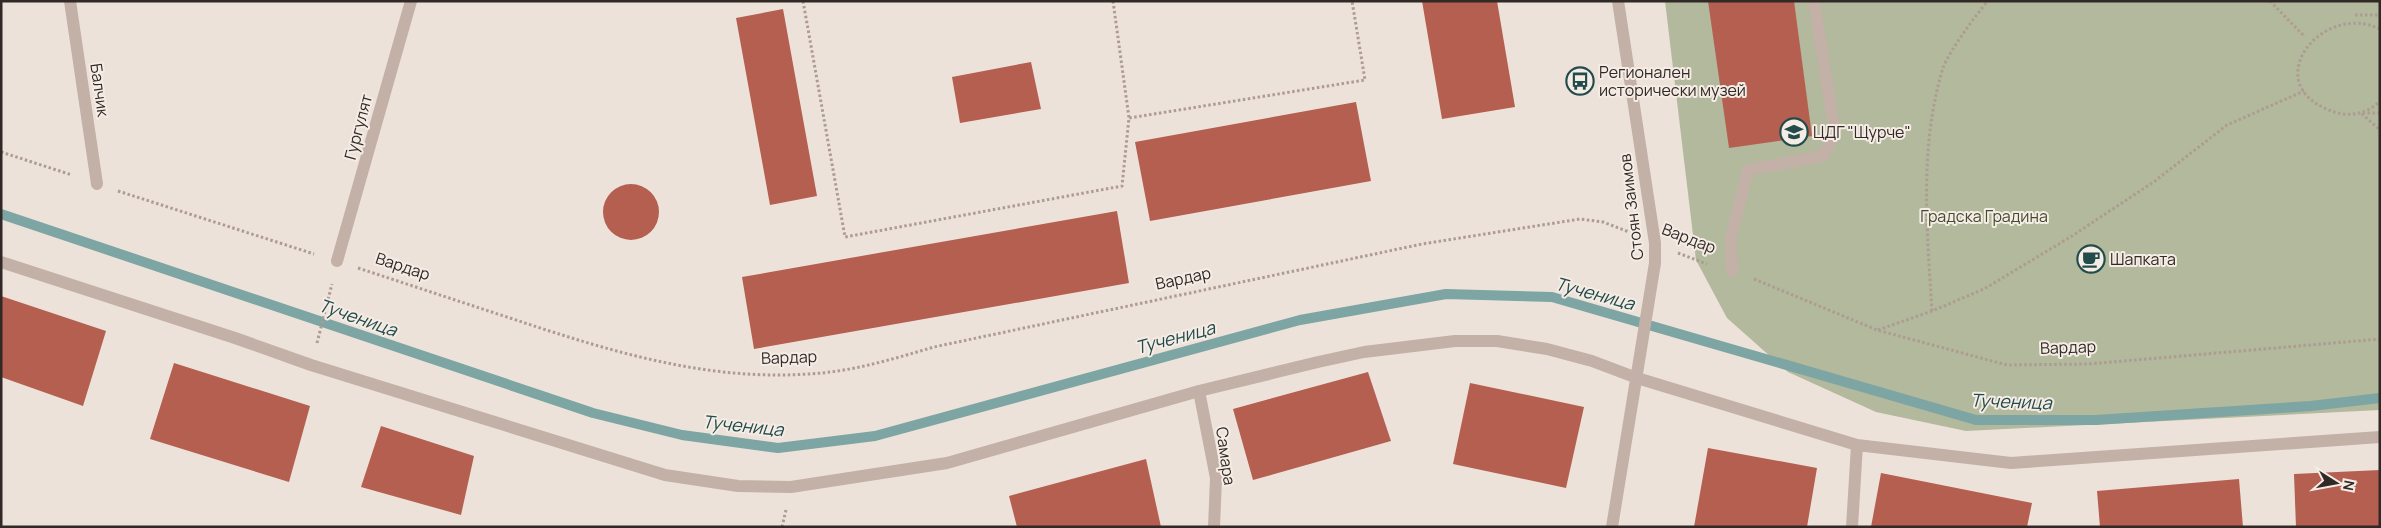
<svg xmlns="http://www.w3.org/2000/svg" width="2381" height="528" viewBox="0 0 2381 528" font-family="Manrope,sans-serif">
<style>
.green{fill:#b2b99c}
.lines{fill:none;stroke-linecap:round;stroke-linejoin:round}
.stream{stroke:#7ca5a3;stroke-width:10}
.building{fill:#b45f50}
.path{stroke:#ae9b92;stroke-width:3;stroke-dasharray:2.5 2.5;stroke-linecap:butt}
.service{stroke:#c3b1a7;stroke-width:12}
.minor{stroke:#c3b1a7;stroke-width:12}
.tertiary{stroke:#c3b1a7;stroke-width:12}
.labels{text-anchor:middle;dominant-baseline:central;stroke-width:4;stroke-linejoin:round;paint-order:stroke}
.poi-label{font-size:16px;fill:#312926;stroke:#f5ece5;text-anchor:start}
.street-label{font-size:16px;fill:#312926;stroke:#f5ece5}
.park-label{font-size:16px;fill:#434b2e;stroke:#f5ece5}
.water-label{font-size:18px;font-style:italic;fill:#224c4b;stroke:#f5ece5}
</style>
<rect width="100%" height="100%" fill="#ede2d9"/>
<path class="green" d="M1665 1H2380V410L1966 431 1876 412 1788 372 1727 318 1696 260Z"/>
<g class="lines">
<path class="stream" d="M1 214 593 413 682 435 778 448 875 436 1300 320 1446 294 1552 297 1976 420H2096L2311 406 2380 398"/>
</g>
<path class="building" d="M1422 1H1497L1515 107 1442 119Z
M1708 1H1794L1812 136 1729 148Z
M783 9 817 196 770 205 736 18Z
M1031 62 1041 109 960 123 952 77Z
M1356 102 1371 181 1150 221 1135 142Z
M603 212a28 28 0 1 1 56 0a28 28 0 1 1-56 0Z
M1117 211 1129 283 754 349 742 277Z
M1 296 106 331 83 406 1 377Z
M174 363 310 406 289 482 150 439Z
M1368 372 1391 441 1253 480 1233 409Z
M1470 383 1584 407 1566 488 1453 464Z
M381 426 474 456 461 515 361 487Z
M1708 448 1817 468 1807 527H1694Z
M1146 459 1161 527H1017L1009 496Z
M2380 470V527H2296L2294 474Z
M1881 473 2032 503 2027 527H1871Z
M2239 479 2243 527H2100L2097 491Z"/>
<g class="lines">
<path class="path" d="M803 1 845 237 1122 186 1129 118 1365 80 1352 1
M1113 1 1129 118
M2270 1 2305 37
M2355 15H2380
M2380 29C2320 0 2253 89 2338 113 2352 117 2370 112 2380 101
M2380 113H2361L2380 130
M1 152 72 175
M118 191 314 254
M1678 253 1707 264
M358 268C410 285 461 302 513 319 609 351 706 381 808 374 851 372 893 359 934 347L1422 244 1580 219 1603 222 1629 232
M1754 279 1877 330 2007 365 2089 364 2380 339
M1932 311C1927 230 1919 146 1943 68 1948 53 1977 13 1988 1
M1878 330 1932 311 1984 289 2072 236 2155 181 2227 125 2304 91
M317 343 332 284
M782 527 786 510"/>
<path class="service" d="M1732 271 1731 237 1748 170 1823 156 1835 134 1814 1"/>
<path class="minor" d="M70 1 97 184
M337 261 411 1
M1 262 235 338 311 365 665 475 738 486 791 487 947 463 1199 391 1318 362 1364 352 1455 341H1497L1547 349 1592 361 1637 378 1857 445 2011 463 2380 437
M1199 391 1216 478 1214 527
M1852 527 1857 445"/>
<path class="tertiary" d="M1612 527 1655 263V243L1618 1"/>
</g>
<defs>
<g id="bus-ring" transform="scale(1.4375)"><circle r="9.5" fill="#f5ece5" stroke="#224c4b" stroke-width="1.5"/><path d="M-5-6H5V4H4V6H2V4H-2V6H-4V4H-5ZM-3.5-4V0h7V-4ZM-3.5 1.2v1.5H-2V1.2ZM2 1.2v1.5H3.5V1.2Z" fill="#224c4b"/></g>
<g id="school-ring" transform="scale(1.4375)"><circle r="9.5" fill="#f5ece5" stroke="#224c4b" stroke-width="1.5"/><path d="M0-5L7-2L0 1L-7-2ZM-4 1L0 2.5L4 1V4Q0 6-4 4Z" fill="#224c4b"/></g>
<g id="cafe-ring" transform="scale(1.4375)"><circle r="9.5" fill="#f5ece5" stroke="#224c4b" stroke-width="1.5"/><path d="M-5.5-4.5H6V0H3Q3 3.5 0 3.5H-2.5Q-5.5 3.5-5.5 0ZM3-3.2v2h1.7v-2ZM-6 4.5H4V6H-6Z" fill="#224c4b"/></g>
</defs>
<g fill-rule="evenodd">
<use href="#bus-ring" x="1580" y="81"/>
<use href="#school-ring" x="1794" y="132"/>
<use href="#cafe-ring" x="2091" y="259"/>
</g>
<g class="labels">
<g class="poi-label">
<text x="1599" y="72">Регионален<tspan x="1599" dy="18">исторически музей</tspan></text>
<text x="1813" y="132">ЦДГ "Щурче"</text>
<text x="2110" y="259">Шапката</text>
</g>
<g class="street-label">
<text transform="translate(100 90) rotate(82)">Балчик</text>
<text transform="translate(358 127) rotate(-75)">Гургулят</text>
<text transform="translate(1631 207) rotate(-97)">Стоян Заимов</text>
<text transform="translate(1689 238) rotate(21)">Вардар</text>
<text transform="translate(403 266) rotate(18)">Вардар</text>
<text transform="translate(1183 278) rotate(-12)">Вардар</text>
<text transform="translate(2068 347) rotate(-2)">Вардар</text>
<text transform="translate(789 357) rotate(-2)">Вардар</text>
<text transform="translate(1226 456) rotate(82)">Самара</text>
</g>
<g class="park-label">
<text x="1984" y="216">Градска Градина</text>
</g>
<g class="water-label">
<text transform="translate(1595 293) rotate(15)">Тученица</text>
<text transform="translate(358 317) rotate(19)">Тученица</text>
<text transform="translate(1175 337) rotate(-15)">Тученица</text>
<text transform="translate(2011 401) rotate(2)">Тученица</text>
<text transform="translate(743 425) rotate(6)">Тученица</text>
</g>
</g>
<rect width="2381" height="528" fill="none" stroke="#312926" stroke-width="5"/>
<g transform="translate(2336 483) rotate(101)" stroke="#f5ece5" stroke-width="4" paint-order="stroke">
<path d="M0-4L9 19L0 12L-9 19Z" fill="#312926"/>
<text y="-8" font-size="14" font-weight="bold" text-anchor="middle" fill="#312926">N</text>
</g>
</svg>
